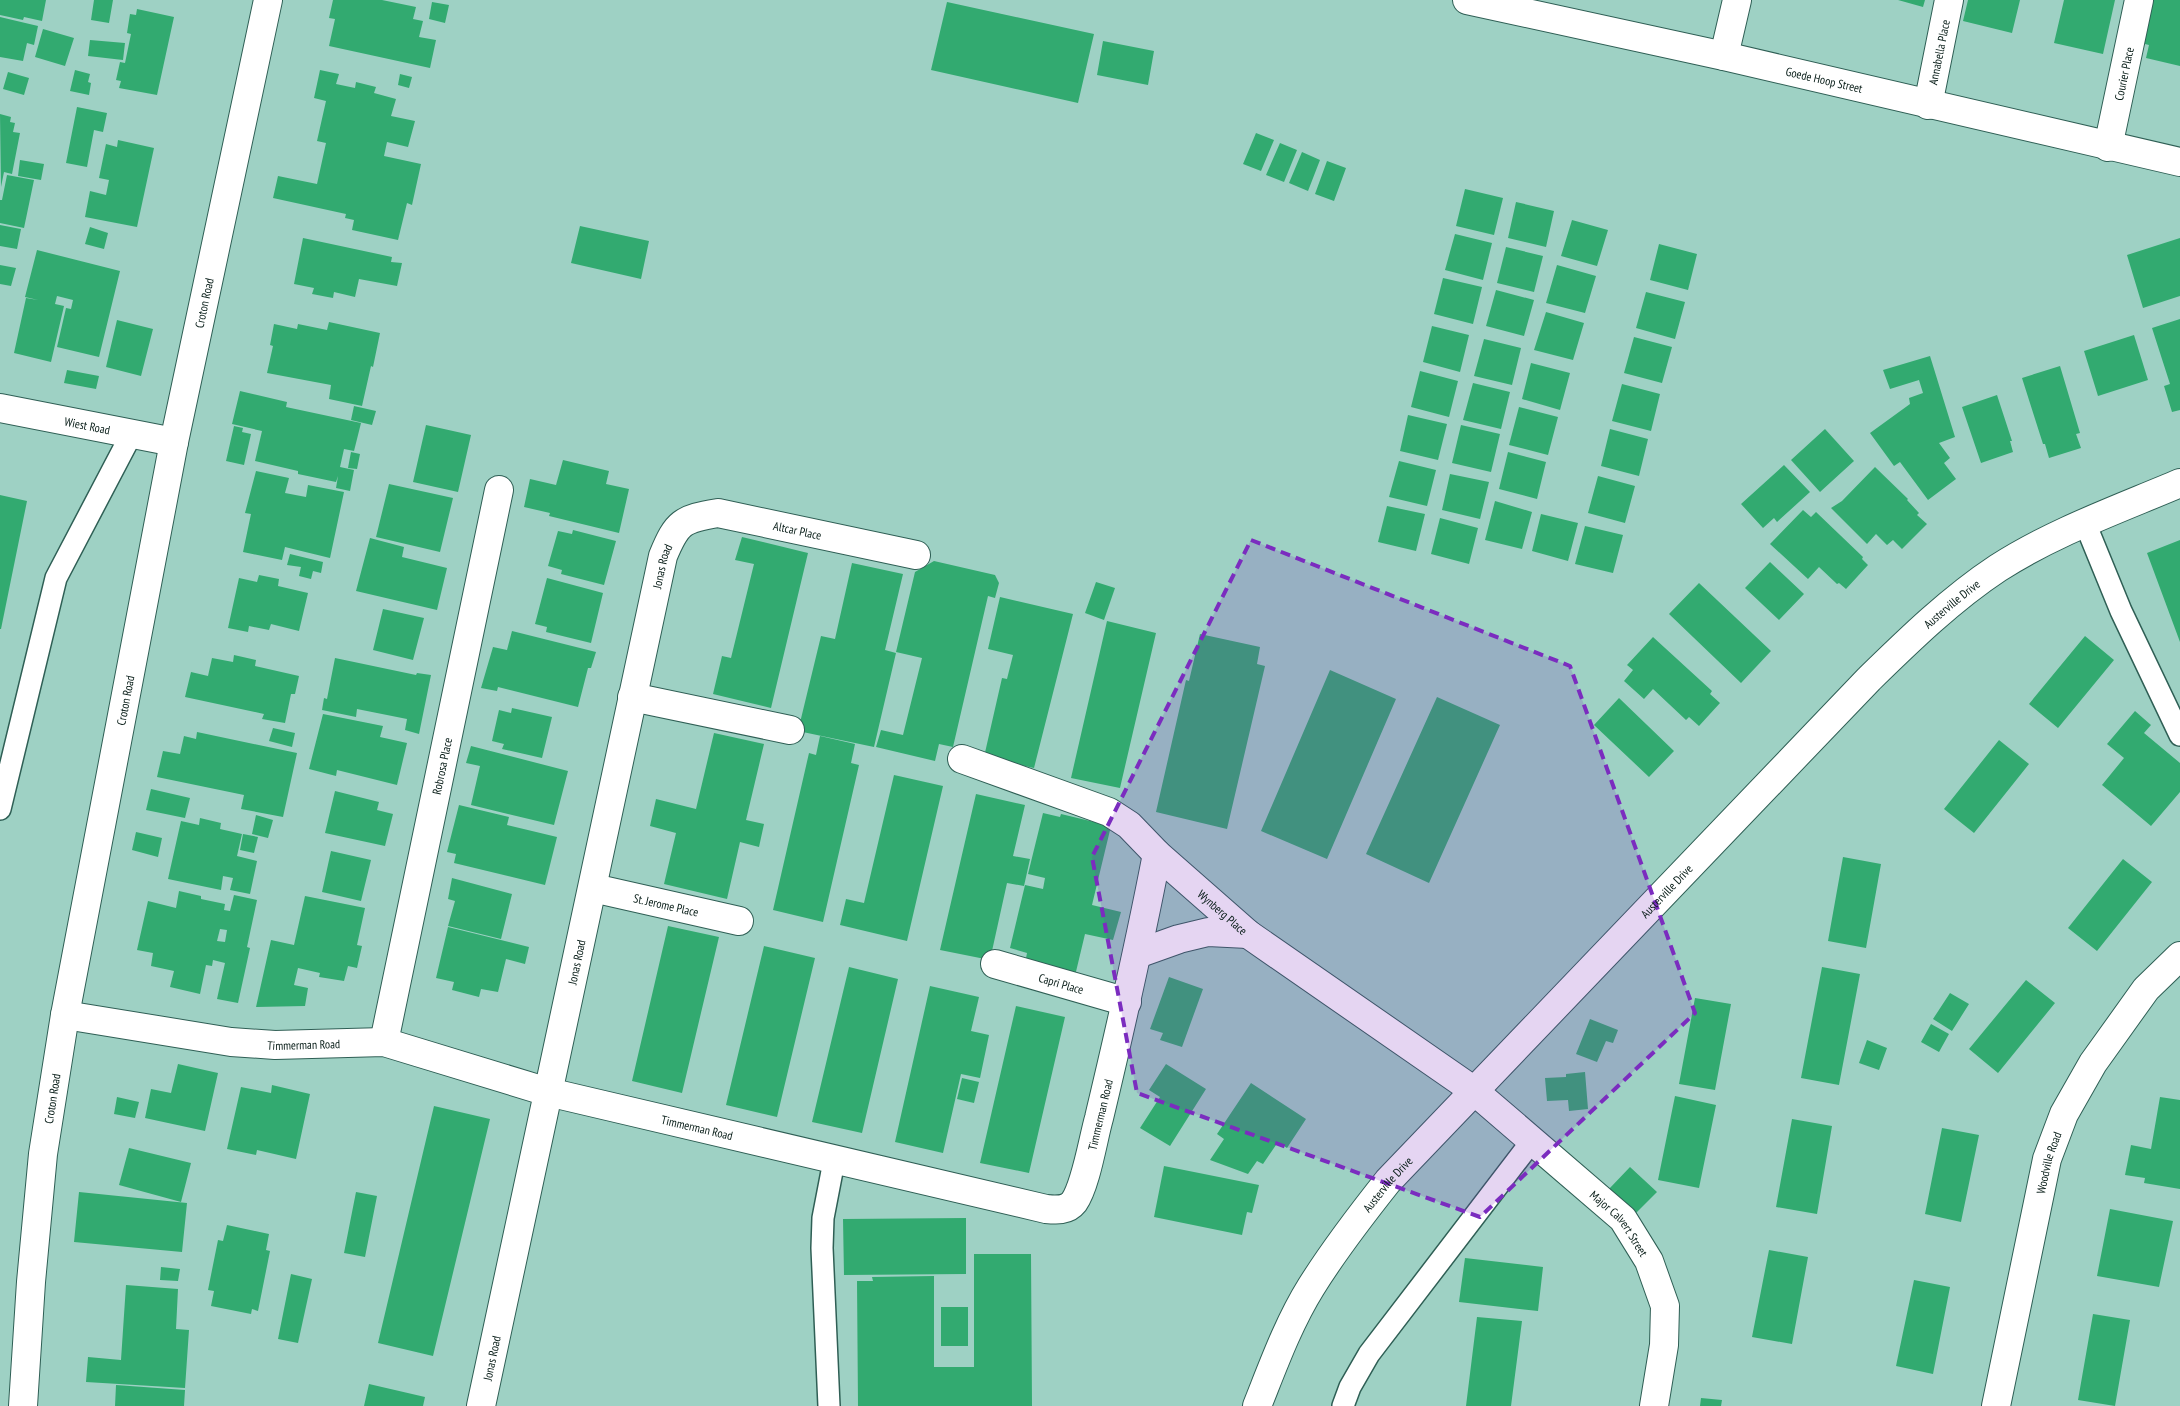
<svg xmlns="http://www.w3.org/2000/svg" width="2180" height="1406" viewBox="0 0 2180 1406" font-family="'PT Sans Narrow',sans-serif">
<style>
.building{fill:#32aa70;fill-rule:evenodd}
.lines{fill:none;stroke-linecap:round;stroke-linejoin:round}
.lane-casing{stroke:#2f5f55;stroke-width:24}
.street-casing{stroke:#2f5f55;stroke-width:30}
.secondary-casing{stroke:#2f5f55;stroke-width:30}
.lane{stroke:#fff;stroke-width:21}
.street{stroke:#fff;stroke-width:28}
.secondary{stroke:#fff;stroke-width:28}
.marked{fill:#7b2cbf;fill-opacity:0.2;stroke:#7b2cbf;stroke-width:4;stroke-dasharray:10 6;stroke-linejoin:round}
.labels{text-anchor:middle;dominant-baseline:central;stroke-width:5;stroke-linejoin:round;paint-order:stroke}
.street-label{font-size:12px;fill:#071c17;stroke:#d3ece5}
</style>
<rect width="100%" height="100%" fill="#9ed1c4"/>
<path class="building" d="M0 0H46L42 21 24 17 23 20 0 15Z
M94 0H113L109 23 91 20Z
M333 0H382L416 7 413 19 423 21 419 37 436 40 430 68 329 46 335 19 329 18Z
M1898 0H1925L1923 7Z
M1968 0H2020L2012 33 1963 21Z
M2064 0H2115L2103 54 2054 43Z
M2147 0H2180V66L2146 58 2149 45 2137 42Z
M432 2 449 5 445 23 429 19Z
M947 2 1094 34 1078 103 931 70Z
M137 9 174 17 157 95 119 88 121 81 116 80 120 62 125 63 131 34 127 33 130 14 136 15Z
M0 17 38 26 34 45 27 43 23 61 0 57Z
M43 29 74 38 65 66 35 57Z
M90 40 125 43 123 60 88 56Z
M1103 41 1154 51 1148 85 1097 75Z
M75 70 90 74 88 82 91 83 89 95 70 91Z
M320 70 339 74 336 84 355 88 356 82 376 87 374 93 396 99 391 116 415 121 408 147 387 142 384 156 421 164 412 205 407 203 398 240 352 230 354 220 345 218 346 214 273 198 278 176 317 184 326 143 317 141 326 101 314 98Z
M8 72 29 78 24 95 3 89Z
M400 74 412 77 409 88 398 85Z
M77 107 107 113 103 132 94 130 87 167 66 163Z
M0 114 11 117 10 122 15 123 13 132 20 133 12 174 4 172 1 187Z
M1256 133 1274 140 1261 171 1243 164Z
M118 140 154 148 137 227 85 217 90 191 106 195 109 180 99 178 106 144 117 147Z
M1280 143 1297 150 1284 182 1266 175Z
M1302 152 1320 160 1308 191 1289 183Z
M20 160 44 164 41 180 18 176Z
M1327 161 1346 168 1334 201 1315 194Z
M7 175 34 180 24 228 0 223V200H2Z
M1465 189 1503 198 1494 235 1456 226Z
M1516 202 1554 211 1546 247 1508 238Z
M1572 220 1608 230 1597 266 1561 256Z
M0 225 21 229 17 249 0 246Z
M580 226 649 241 641 279 571 263Z
M90 227 108 233 104 249 85 244Z
M1455 234 1492 243 1483 280 1445 270Z
M303 238 392 257 391 262 402 263 397 286 359 279 355 297 334 292 333 298 312 294 314 288 294 284Z
M2180 238V296L2143 308 2127 255Z
M1659 244 1697 254 1688 290 1650 280Z
M1506 247 1543 256 1534 292 1497 283Z
M37 250 120 271 99 357 57 347 66 308 71 309 73 300 57 296 55 304 64 306 51 362 14 353 26 298 38 300 25 297Z
M0 265 16 268 11 286 0 284Z
M1557 265 1596 276 1585 313 1546 303Z
M1443 278 1482 287 1473 324 1434 314Z
M1496 290 1534 300 1524 336 1486 326Z
M1646 292 1685 302 1675 339 1636 328Z
M1546 312 1584 323 1573 360 1534 350Z
M2180 319V410L2172 412 2164 386 2170 384 2152 328Z
M117 320 153 329 141 376 106 367Z
M329 322 380 333 373 367 371 366 362 406 329 399 331 385 267 373 273 346 270 345 274 324 297 329 298 324 327 330Z
M1432 326 1469 335 1460 372 1423 362Z
M2134 335 2148 380 2098 396 2084 351Z
M1634 337 1672 347 1662 383 1624 373Z
M1484 339 1521 348 1512 385 1474 376Z
M1930 356 1955 437 1939 443 1950 458 1944 463 1956 479 1928 500 1900 462 1894 466 1870 433 1910 404 1909 398 1923 393 1919 380 1890 389 1883 370Z
M1531 363 1570 373 1560 410 1522 399Z
M2060 366 2080 433 2076 434 2081 448 2049 458 2045 444H2043L2022 378Z
M67 370 99 376 96 389 64 383Z
M1420 371 1458 381 1449 417 1411 407Z
M1473 383 1510 392 1501 429 1463 420Z
M1622 384 1660 394 1651 431 1612 421Z
M240 391 287 402 286 407 361 423 354 451 344 449 340 467 354 470 350 491 336 488 338 476 336 482 298 474V471L255 461 262 431 232 424Z
M1997 395 2012 441H2010L2013 452 1981 463 1962 407Z
M354 406 376 411 372 425 351 420Z
M1519 407 1558 417 1548 455 1509 445Z
M1408 415 1447 424 1438 460 1400 451Z
M426 425 471 435 458 492 413 482Z
M1461 425 1500 434 1491 472 1452 463Z
M234 426 243 428 242 432 251 434 244 465 226 461Z
M1610 429 1648 439 1639 476 1601 466Z
M1825 429 1854 461 1820 492 1791 460Z
M351 452 360 454 357 469 348 468Z
M1508 452 1546 462 1537 499 1499 489Z
M563 460 609 471 606 484 629 489 619 533 549 516 550 513 524 507 530 479 556 485Z
M1399 461 1436 470 1427 506 1389 497Z
M1784 465 1810 492 1777 522 1774 518 1763 528 1741 504Z
M1875 467 1908 499 1907 500 1919 513 1917 515 1927 524 1902 549 1893 540 1887 545 1876 534 1867 544 1831 508 1842 501Z
M256 471 289 478 285 493 306 497 308 485 344 492 330 558 285 547 282 560 243 552 251 514 245 513Z
M1450 474 1489 482 1480 519 1442 510Z
M1598 476 1635 486 1625 523 1588 513Z
M389 484 453 498 440 552 376 537Z
M0 495 27 501 1 629H0Z
M1495 501 1532 512 1522 549 1485 540Z
M1387 506 1425 514 1416 551 1378 542Z
M1803 510 1811 517 1816 512 1863 557 1862 559 1868 565 1846 589 1839 583 1837 584 1819 567 1808 579 1770 544Z
M1541 514 1578 523 1568 561 1532 551Z
M1440 518 1478 528 1469 564 1431 554Z
M1585 526 1623 535 1613 573 1575 564Z
M573 530 616 541 604 585 561 574 562 570 548 566 558 531 572 534Z
M742 537 808 553 771 708 713 694 722 656 731 658 754 564 735 560Z
M370 538 404 547 402 557 447 568 437 610 356 591Z
M2180 540V642L2147 553Z
M290 554 323 562 321 573 313 571 311 579 299 576 301 567 287 565Z
M934 561 995 575 999 583 995 598 988 596 953 747 939 744 935 761 876 747 881 730 903 735 922 658 896 652 915 572Z
M1770 562 1804 594 1779 620 1745 588Z
M852 563 903 574 885 650 896 653 874 747 798 731 821 636 835 639Z
M259 575 279 579 278 586 308 593 299 631 271 624 269 630 249 626 248 632 228 628 239 578 257 582Z
M547 578 603 593 591 643 546 632 547 627 535 624Z
M1096 582 1115 588 1104 620 1085 613Z
M1699 583 1771 651 1741 683 1669 614Z
M1000 597 1073 614 1034 768 984 757 1002 678 1007 679 1013 655 988 649Z
M383 609 424 618 413 660 373 650Z
M1107 621 1156 633 1120 788 1071 778Z
M512 631 596 652 591 668H588L578 707 498 687 497 691 481 688 493 647 507 650Z
M1200 634 1260 647 1257 664 1265 666 1227 829 1156 812 1186 680 1189 681Z
M2085 636 2114 660 2058 728 2029 704Z
M1653 637 1712 691 1710 694 1720 703 1699 726 1689 717 1686 720 1653 689 1644 699 1624 681 1633 670 1627 665Z
M234 655 256 660 255 666 299 676 295 694H291L285 723 262 719 264 714 185 697 191 672 208 676 212 658 233 662Z
M335 658 416 675 417 673 431 675 419 734 405 730 407 719 357 709 356 717 322 710 324 698 327 699Z
M1330 670 1396 699 1327 859 1261 831Z
M1437 697 1500 725 1429 883 1366 854Z
M1619 698 1674 751 1649 777 1594 725Z
M512 708 552 717 542 758 502 749 504 744 492 741 499 710 511 713Z
M2135 711 2151 725 2144 733 2180 763V792L2151 826 2102 785 2124 758 2107 744Z
M323 714 383 726 380 737 407 743 397 785 337 770 336 776 309 769Z
M273 728 295 733 292 747 269 741Z
M197 732 297 753 283 817 241 809 244 795 157 777 163 751 180 754 184 736 196 739Z
M714 733 764 744 746 820 764 824 759 847 740 842 727 899 664 884 676 833 650 826 656 799 696 809Z
M820 736 855 744 851 763 859 765 823 922 773 910 809 753 816 755Z
M1999 740 2029 764 1974 833 1944 809Z
M471 746 568 771 554 825 471 805 480 766 466 763Z
M894 775 943 786 907 941 840 925 846 899 864 903Z
M151 789 190 798 185 818 146 810Z
M335 791 379 802 377 810 393 814 385 846 325 833Z
M976 794 1025 805 1013 856 1030 859 1024 886 1007 883 990 960 940 950Z
M459 805 509 817 507 825 557 837 545 885 454 863 456 854 447 852Z
M1043 813 1060 817 1061 814 1111 826 1092 905 1121 912 1113 940 1085 934 1074 980 1024 969 1027 953 1010 948 1025 885 1043 889 1045 878 1028 874Z
M256 815 273 820 268 838 252 834Z
M200 818 221 823 220 829 242 834 237 856 257 861 250 894 230 890 233 878 223 876 221 890 168 879 181 821 199 825Z
M136 832 162 838 158 857 132 850Z
M243 834 258 837 254 853 240 850Z
M331 851 371 860 361 901 322 892Z
M1843 857 1881 864 1866 948 1828 941Z
M2123 859 2152 882 2097 951 2068 928Z
M452 878 512 894 501 939 448 926 455 901 448 899Z
M179 891 201 896V899L225 904 224 910 230 911 234 895 257 900 247 947 250 948 238 1003 217 999 225 963 213 960 212 966 206 965 200 994 170 987 174 971 151 966 153 953 137 950 148 901 176 908ZM220 929 227 930 225 942 217 941Z
M305 896 365 908 357 945 362 946 357 968 348 966 344 981 319 977 320 973 298 968 294 985 308 988 305 1006 256 1007 271 940 294 945Z
M668 926 719 937 682 1093 632 1081Z
M448 927 529 947 525 964 506 959 498 992 481 989 479 997 452 990 454 982 436 978Z
M764 946 815 958 777 1117 726 1105Z
M849 967 898 979 862 1133 812 1122Z
M1822 967 1860 974 1839 1085 1801 1078Z
M1169 977 1203 989 1182 1047 1160 1040 1163 1033 1150 1029Z
M2026 980 2055 1003 1998 1073 1969 1049Z
M930 986 979 997 971 1031 989 1035 980 1078 961 1074 943 1153 895 1142Z
M1950 993 1969 1004 1952 1031 1933 1019Z
M1695 998 1731 1004 1715 1090 1679 1084Z
M1016 1006 1065 1017 1029 1173 980 1163Z
M1590 1019 1618 1030 1613 1043 1606 1041 1597 1062 1576 1054Z
M1931 1024 1949 1034 1939 1052 1921 1042Z
M1867 1040 1887 1048 1879 1070 1859 1063Z
M178 1064 218 1073 205 1131 145 1118 151 1089 171 1093Z
M1166 1064 1206 1089 1170 1146 1140 1128 1160 1097 1149 1090Z
M1585 1072 1588 1109 1569 1111 1568 1100 1547 1101 1545 1078 1566 1077V1074Z
M962 1078 979 1082 974 1103 957 1099Z
M1251 1083 1306 1119 1287 1148 1278 1142 1263 1164 1257 1161 1248 1174 1210 1160 1224 1139 1217 1134Z
M272 1085 310 1094 296 1159 257 1150 256 1155 227 1149 241 1087 271 1093Z
M1675 1096 1716 1105 1699 1188 1658 1180Z
M117 1097 139 1102 135 1118 114 1114Z
M2160 1097 2180 1100V1189L2144 1183 2145 1178 2125 1175 2131 1145 2151 1149Z
M434 1106 490 1119 433 1356 378 1343Z
M1792 1119 1832 1126 1817 1214 1776 1207Z
M1942 1128 1979 1135 1961 1222 1925 1214Z
M129 1148 191 1163 181 1202 119 1185Z
M1164 1166 1259 1185 1252 1213 1247 1212 1242 1235 1154 1217Z
M1630 1167 1657 1192 1636 1213 1609 1189Z
M79 1192 187 1203 182 1252 74 1242Z
M356 1192 377 1196 365 1257 344 1253Z
M2110 1209 2173 1221 2159 1287 2097 1276Z
M966 1218V1274L844 1275 843 1219Z
M227 1225 269 1234 266 1250 270 1251 258 1311 252 1309 251 1314 211 1306 214 1291 208 1290 218 1240 223 1241Z
M1769 1250 1808 1257 1792 1344 1752 1337Z
M974 1254H1031L1032 1406H858L857 1281H873L872 1277 934 1276V1367H974Z
M1465 1258 1543 1267 1538 1311 1459 1302Z
M161 1267 180 1269 178 1281 160 1280Z
M291 1274 312 1279 298 1343 278 1339Z
M1914 1280 1950 1287 1933 1374 1896 1366Z
M126 1285 178 1289 176 1329 189 1330 185 1388 86 1382 88 1357 121 1360Z
M941 1307H968V1346H941Z
M2093 1314 2130 1320 2115 1406 2078 1400Z
M1477 1317 1522 1321 1511 1406H1466Z
M369 1384 425 1397 423 1406H364Z
M116 1385 185 1390 184 1406H115Z
M1701 1398 1722 1400 1721 1406H1700Z"/>
<g class="lines">
<g class="lane-casing">
<path id="lane" d="M2085 523 2121 611 2180 735
M0 809 56 578 131 435
M829 1406 822 1248 823 1218 834 1161
M1343 1406 1350 1387 1369 1354 1532 1141"/>
</g>
<g class="street-casing">
<g id="street">
<path id="s1" d="M1467 0 1724 56 2180 162"/>
<path d="M1724 56 1737 0"/>
<path id="s2" d="M1928 105 1949 0"/>
<path id="s3" d="M2108 147 2139 0"/>
<path id="s4" d="M0 408 174 442"/>
<path d="M632 697 790 730"/>
<path id="s5" d="M962 759 1109 812 1129 825 1157 854 1248 934 1473 1090 1623 1219 1649 1261 1665 1306 1664 1345 1654 1406"/>
<path id="s6" d="M593 888 739 921"/>
<path d="M1137 954 1179 939 1208 932 1248 934"/>
<path id="s7" d="M995 964 1127 1002"/>
<path id="s8" d="M65 1015 231 1042 275 1045 384 1042 548 1092 1046 1209C1056 1210 1067 1211 1074 1202 1086 1185 1093 1139 1099 1118 1120 1030 1140 942 1157 854"/>
<path id="s9" d="M384 1042 499 490"/>
<path id="s10" d="M23 1406 31 1282 43 1154 65 1015 174 442 268 0"/>
<path id="s11" d="M481 1406 663 556C677 522 682 519 718 513L916 555"/>
<path id="s12" d="M1996 1406 2047 1159 2064 1114 2093 1063 2146 989 2180 956"/>
</g>
</g>
<g class="secondary-casing">
<g id="secondary">
<path id="s13" d="M1257 1406C1273 1366 1288 1324 1311 1287 1334 1250 1361 1215 1388 1181L1869 679C1909 640 1951 599 1998 568 2054 532 2119 509 2180 483"/>
</g>
</g>
<use href="#lane" class="lane"/>
<use href="#street" class="street"/>
<use href="#secondary" class="secondary"/>
</g>
<path class="marked" d="M1251 540 1570 666 1695 1013 1480 1217 1137 1093 1092 857Z"/>
<g class="labels">
<g class="street-label">
<text stroke="none"><textPath href="#s2" startOffset="54">Annabella Place</textPath></text>
<text stroke="none"><textPath href="#s3" startOffset="75">Courier Place</textPath></text>
<text stroke="none"><textPath href="#s1" startOffset="366">Goede Hoop Street</textPath></text>
<text stroke="none"><textPath href="#s10" startOffset="1119">Croton Road</textPath></text>
<text stroke="none"><textPath href="#s4" startOffset="89">Wiest Road</textPath></text>
<text stroke="none"><textPath href="#s11" startOffset="1026">Altcar Place</textPath></text>
<text stroke="none"><textPath href="#s11" startOffset="859">Jonas Road</textPath></text>
<text stroke="none"><textPath href="#s13" startOffset="1069">Austerville Drive</textPath></text>
<text stroke="none"><textPath href="#s10" startOffset="714">Croton Road</textPath></text>
<text stroke="none"><textPath href="#s9" startOffset="282">Robrosa Place</textPath></text>
<text stroke="none"><textPath href="#s13" startOffset="664">Austerville Drive</textPath></text>
<text stroke="none"><textPath href="#s6" startOffset="75">St. Jerome Place</textPath></text>
<text stroke="none"><textPath href="#s5" startOffset="308">Wynberg Place</textPath></text>
<text stroke="none"><textPath href="#s11" startOffset="454">Jonas Road</textPath></text>
<text stroke="none"><textPath href="#s7" startOffset="69">Capri Place</textPath></text>
<text stroke="none"><textPath href="#s8" startOffset="241">Timmerman Road</textPath></text>
<text stroke="none"><textPath href="#s10" startOffset="309">Croton Road</textPath></text>
<text stroke="none"><textPath href="#s8" startOffset="1126">Timmerman Road</textPath></text>
<text stroke="none"><textPath href="#s8" startOffset="646">Timmerman Road</textPath></text>
<text stroke="none"><textPath href="#s12" startOffset="249">Woodville Road</textPath></text>
<text stroke="none"><textPath href="#s13" startOffset="259">Austerville Drive</textPath></text>
<text stroke="none"><textPath href="#s5" startOffset="814">Major Calvert Street</textPath></text>
<text stroke="none"><textPath href="#s11" startOffset="49">Jonas Road</textPath></text>
</g>
</g>
</svg>
